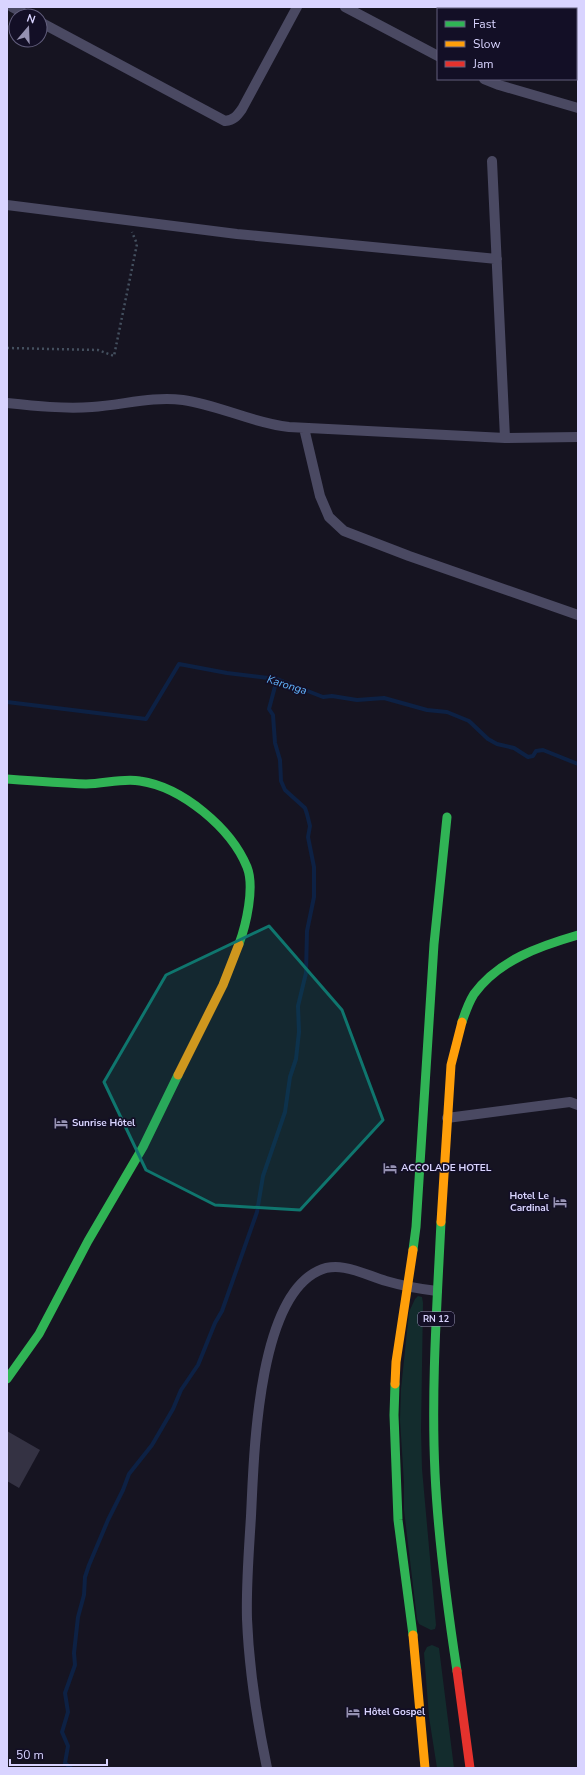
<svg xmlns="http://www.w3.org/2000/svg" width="585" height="1775" viewBox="0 0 585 1775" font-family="'Nunito Sans',sans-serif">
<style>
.green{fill:#132c2d}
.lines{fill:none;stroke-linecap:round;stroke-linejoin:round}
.stream{stroke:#0d2144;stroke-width:4}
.building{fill:#343243}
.path{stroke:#44505f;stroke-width:2.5;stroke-dasharray:2 3;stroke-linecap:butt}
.street{stroke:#4a4962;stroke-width:10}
.fast{stroke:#30b455;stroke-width:9}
.slow{stroke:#ff9f0a;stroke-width:9}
.jam{stroke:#e5322d;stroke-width:9}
.marked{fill:#0f766e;fill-opacity:0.2;stroke:#0f766e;stroke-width:3;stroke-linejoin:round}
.labels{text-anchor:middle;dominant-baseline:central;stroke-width:3.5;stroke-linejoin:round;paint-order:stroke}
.shield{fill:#130f26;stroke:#9e99be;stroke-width:1}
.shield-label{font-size:9px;font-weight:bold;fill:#d9d4ff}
.poi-label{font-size:10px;font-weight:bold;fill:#d9d4ff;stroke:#130f26;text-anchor:start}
.water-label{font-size:11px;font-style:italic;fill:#62b6ff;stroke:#130f26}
</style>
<rect width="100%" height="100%" fill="#161421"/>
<path class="green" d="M418 1296 422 1297 423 1303 421 1430 422 1469 436 1625 435 1629 431 1630 419 1624 417 1619 404 1510V1483L400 1420 401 1389 409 1312 415 1299Z
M432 1645 439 1648 454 1768H437L429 1717 424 1653 427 1647Z"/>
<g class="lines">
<path class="stream" d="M7 702 146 719 179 664 227 673 277 679 323 697 332 696 357 700 384 698 427 710 447 712 469 721 488 739 497 744 514 748 528 757 533 756 536 751 543 750 578 764
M71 1768 65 1763 68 1746 62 1732 68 1712 65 1693 75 1665 74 1653 78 1617 84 1595 85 1577 89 1565 108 1520 123 1490 129 1474 152 1445 173 1409 181 1390 198 1365 215 1323 222 1311 257 1212 263 1176 285 1112 290 1077 296 1059 299 1032 298 1006 306 973 307 931 314 897V867L308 837 310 826 307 814 305 808 285 790 281 781 280 760 275 743 273 715 269 709 277 679"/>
</g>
<path class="building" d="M7 1431 40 1450 19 1488 7 1481Z"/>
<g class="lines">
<path class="path" d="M7 348 98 350 114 356 137 244 132 232"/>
<path class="street" d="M12 7 29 16
M345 7 438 56
M40 22 225 121C234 120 237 116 242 109L297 7
M484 79 499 85 578 108
M492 161 505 438
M7 205 237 234 497 259
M7 403C35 406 64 409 92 407 123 405 152 396 183 400 219 405 252 423 289 427L505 438 578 437
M304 428 320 496 329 517 344 531 409 556 578 615
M447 1118 570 1102 578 1105
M267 1768C257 1720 249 1668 247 1619 246 1585 249 1550 251 1516 254 1456 257 1300 318 1271 340 1260 365 1275 386 1281 403 1286 420 1289 437 1291"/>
<path class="fast" d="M7 779C33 781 59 783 86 784 104 784 122 778 140 781 182 787 231 828 247 867 255 887 246 925 239 944
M462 1022C465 1013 469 1002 474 994 499 960 540 946 578 935
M441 1222C437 1305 431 1389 435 1473 438 1539 447 1605 457 1671
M413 1250 416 1227 434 944 447 817
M7 1379 39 1334 88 1241 143 1147 178 1075
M395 1384 394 1415 398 1520 413 1635"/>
<path class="slow" d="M178 1075 223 985 239 944
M441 1222 451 1065 462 1022
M395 1384 396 1362 413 1250
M413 1635 425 1768"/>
<path class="jam" d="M457 1671 470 1768"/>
</g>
<path class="marked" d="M269 926 342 1010 383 1120 300 1210 215 1205 146 1170 104 1082 166 975Z"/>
<defs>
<g id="hotel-bare" transform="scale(1.08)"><path d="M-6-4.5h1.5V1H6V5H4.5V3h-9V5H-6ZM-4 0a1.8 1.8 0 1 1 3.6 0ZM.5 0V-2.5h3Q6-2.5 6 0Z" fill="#9591b1" stroke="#130f26" stroke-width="2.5" paint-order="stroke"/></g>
</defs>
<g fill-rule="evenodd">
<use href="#hotel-bare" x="61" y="1123"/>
<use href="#hotel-bare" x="390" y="1168"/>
<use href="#hotel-bare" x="560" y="1202"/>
<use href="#hotel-bare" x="353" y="1712"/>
</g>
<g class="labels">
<rect class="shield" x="418" y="1312" width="36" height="14" rx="3"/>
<g class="shield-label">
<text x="436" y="1319">RN 12</text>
</g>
<g class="poi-label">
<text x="72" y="1123">Sunrise Hôtel</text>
<text x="401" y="1168">ACCOLADE HOTEL</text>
<text x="549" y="1196" text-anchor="end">Hotel Le<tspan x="549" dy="12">Cardinal</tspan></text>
<text x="364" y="1712">Hôtel Gospel</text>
</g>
<g class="water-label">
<text transform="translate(287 685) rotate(17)">Karonga</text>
</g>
</g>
<rect width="585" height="1775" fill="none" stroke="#d9d4ff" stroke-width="16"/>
<rect x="437" y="8" width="140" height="72" fill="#130f26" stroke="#625e7d"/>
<rect x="445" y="21" width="20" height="6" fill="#30b455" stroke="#625e7d"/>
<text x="473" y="28" font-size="12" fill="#d9d4ff">Fast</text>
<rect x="445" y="41" width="20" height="6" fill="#ff9f0a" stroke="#625e7d"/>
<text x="473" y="48" font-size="12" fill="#d9d4ff">Slow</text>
<rect x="445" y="61" width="20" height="6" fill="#e5322d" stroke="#625e7d"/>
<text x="473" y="68" font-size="12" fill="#d9d4ff">Jam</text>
<g transform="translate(28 28) rotate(19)"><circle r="19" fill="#130f26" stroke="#625e7d"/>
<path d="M0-3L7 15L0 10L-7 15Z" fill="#9591b1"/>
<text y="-6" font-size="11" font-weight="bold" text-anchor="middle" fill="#d9d4ff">N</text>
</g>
<path d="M10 1759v6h97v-6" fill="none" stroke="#d9d4ff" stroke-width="2"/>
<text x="16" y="1759" font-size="12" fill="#d9d4ff" stroke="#130f26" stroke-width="3" paint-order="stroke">50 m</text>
</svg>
